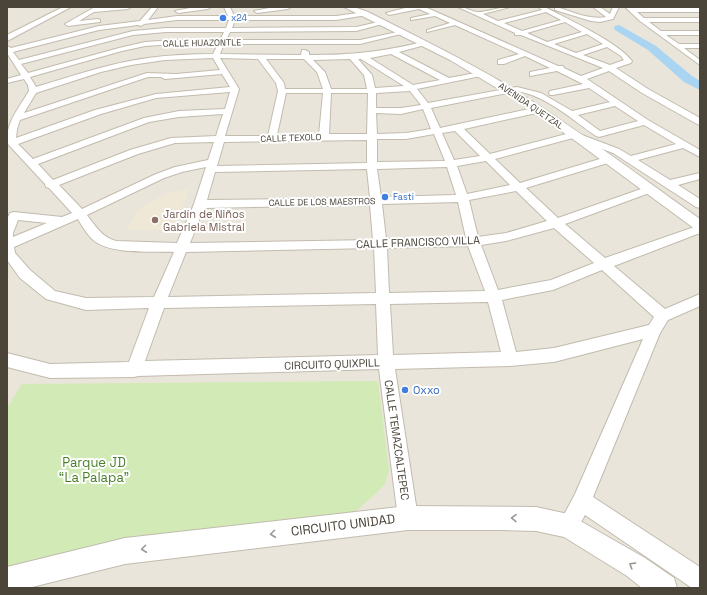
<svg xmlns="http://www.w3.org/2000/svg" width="707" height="595" viewBox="0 0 707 595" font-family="'Space Grotesk',sans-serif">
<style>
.residential{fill:#eae5da}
.education{fill:#efe8d6}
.green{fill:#d2eab5}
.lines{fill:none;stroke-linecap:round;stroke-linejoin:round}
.river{fill:#a9d4f2;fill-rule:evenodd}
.minor-casing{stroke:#c2bbae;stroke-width:2}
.tertiary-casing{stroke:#c2bbae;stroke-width:2}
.minor{fill:#fff;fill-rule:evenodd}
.tertiary{fill:#fff;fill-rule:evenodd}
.oneway{stroke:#9c9892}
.shop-dot{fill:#3f7fe0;stroke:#fff;stroke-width:1.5}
.education-dot{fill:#8d6e63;stroke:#fff;stroke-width:1.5}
.labels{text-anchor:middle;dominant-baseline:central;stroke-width:4;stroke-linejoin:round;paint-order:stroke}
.far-shop-label{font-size:9px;fill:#366cbe;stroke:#fff;text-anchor:start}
.far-street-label{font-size:9px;fill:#4b4439;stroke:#fff}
.education-label{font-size:11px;fill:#785e54;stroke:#fff;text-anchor:start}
.street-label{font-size:11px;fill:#4b4439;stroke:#fff}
.shop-label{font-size:11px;fill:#366cbe;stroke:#fff;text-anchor:start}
.near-park-label{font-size:13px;fill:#4a7f2a;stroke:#fff}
.near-street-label{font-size:13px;fill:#4b4439;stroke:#fff}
</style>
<rect width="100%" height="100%" fill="#f6f3ec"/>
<path class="residential" d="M7 7H700V588H7Z"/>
<path class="education" d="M190 189 173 230H126L139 209 167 193Z"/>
<path class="green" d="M378 381 389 470 385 484 372 497 356 511 334 522 7 577V408L22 384Z"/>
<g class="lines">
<path class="river" d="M619 25 656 46 692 76 700 81V90L684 82 648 50 615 30 614 28 615 26Z"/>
<g class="minor-casing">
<path id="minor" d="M63 7H71L7 41V35Z
M95 7H102L101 8 131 7 128 9 94 12 79 21 98 19 100 20V22L68 26 65 24Z
M152 7H158L148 20 177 16H228L224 7H230L234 16H336L365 12 368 14 367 15 336 20H235L232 28 356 27 383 21 386 23 356 31 230 32 226 40H360L402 31 405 33 360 44H224L220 54 301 55 302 50H305L309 52V55C351 55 381 52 423 42L425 43V45L399 52 449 78 481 72 485 74 481 76 417 89 428 103 517 87 541 93 572 111 610 102 589 88 553 95H550L549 93 550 91 583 84 557 71 530 76V72L550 68 525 56 504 64H498V60L519 54 455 25 427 32V30L450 23 435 16 411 20V18L430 14 419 9 389 15 386 13 409 7H425L558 66H563L564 68 581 76 603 68 521 35H515V33L458 7C466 7 470 11 477 12 483 13 500 7 510 7L483 14 498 21 542 10 538 7H545C567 19 618 42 632 61L631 63 616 68 648 89 700 118V125L697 124 642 93 609 71 587 79 648 120 700 150V157L683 148 638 160 670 180 700 173V179L678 185 700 199V208L696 207 613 153 573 138 495 159 520 183 603 158H611L612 160 611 162 526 188 558 218 644 188H652L653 190 652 192 565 224 605 258 700 225V233L614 266 665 309 700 294V306L668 320 660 333 593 497 700 567V588H692L585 515 575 533 568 536 561 533 558 526 575 494 643 339 554 362 510 366 395 369 418 518 415 525 408 528 401 525 398 518 379 369 138 376 134 377 50 378 7 367V353L50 364 129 362 149 308 86 310 46 299 20 278 7 260V219L10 213 14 212 62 217 72 213 49 188 46 187 45 184 7 143C6 122 19 108 29 91L28 85 24 79 7 83V79L21 75 7 53V46L11 48 99 26 140 21ZM546 12 561 20 522 31 504 23ZM177 20H229L226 28H166L133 31 19 60 13 52 99 30 138 25 141 26 144 24ZM565 22 582 32 547 42 527 33ZM166 32H224L220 40H174L145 42 119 48 28 73 21 64 133 35ZM587 34 603 44 576 53 554 44ZM174 44H218L213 54C191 54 170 55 148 58 110 63 73 76 36 87L30 77 122 51 145 46ZM607 47 621 56 624 60 610 65 583 55ZM391 54 440 80 413 85 370 58ZM213 58 220 70 176 74 147 73 24 113 36 93 101 72 131 65 165 60ZM220 58 258 59 276 83 278 91 268 136H225L239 89ZM266 59H304L317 72 323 89H285L284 83ZM350 59 364 75 367 89H331L325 72 313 60ZM358 59H361L404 86 375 88 372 75ZM222 74 230 87 156 94 95 110 16 138 17 129 20 120 148 77H161L165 79ZM410 91 421 105 401 108H376V93ZM517 91C547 96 571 119 596 136L599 137 644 125 676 144 631 156 619 149 574 132 490 154 464 129 541 112 542 110 541 108 538 107 440 128 431 108ZM230 92 225 109 179 111 144 118 33 159 18 144 101 114 156 98ZM286 93H323L319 135H277ZM331 93H368L367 134H329ZM615 106 638 121 600 131 578 115ZM423 109 431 129 406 133 377 134 376 113 401 114ZM223 114 216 136 171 138 130 150 53 180 38 164 149 122 179 117ZM455 131 480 156 454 160 442 133ZM434 134 445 161 377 162V139H406ZM367 140V163L217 166 224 142ZM214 142 208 160 175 167 156 174 82 209 59 185 138 154 175 143ZM486 161 510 185 467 194 457 166ZM206 167 194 204 177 243 116 241C102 237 96 227 87 215L164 178 182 172ZM447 167 456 195 381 197 377 169ZM367 169 370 198 207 200 215 172ZM516 191 547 221 506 233 478 237 469 200ZM458 202 466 238 386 239 382 204ZM370 205 373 240 190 243 204 208ZM78 219C82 226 87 234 92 239 109 255 151 251 174 252L154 297 86 298 55 291 30 270 15 253 14 247ZM18 220 47 223 13 237V233ZM554 228 594 263 551 280 498 290 481 245 506 241ZM468 246 485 291 389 293 387 248ZM374 248 376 293 168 297 186 252ZM602 270 654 317 649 325 554 348 516 352 502 300 553 290ZM488 302 501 352 393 355 390 304ZM376 304 378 355 145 361 164 308Z
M195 7H211L208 9 178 13 175 11Z
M274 7H291L288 9 257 13 254 11Z
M557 7C573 12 589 20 606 17L593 7H600L610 14 613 7H619L613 19 600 22 591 21 555 10V8Z
M625 7 700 8V12H637L644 18H700V22H649L661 31H700V35H666L679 44H700V48H684L700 60V65L640 21Z"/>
</g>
<g class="tertiary-casing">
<path id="tertiary" d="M344 7H354L368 12C417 37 466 60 513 89 577 129 638 175 700 219V231L695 229 570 137 505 93 450 60Z
M408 506 536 507 568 514 645 558 674 578 677 588H642L627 576 564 537 536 531 503 530H408L125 564 28 588H7V567L125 538Z"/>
</g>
<use href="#minor" class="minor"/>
<use href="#tertiary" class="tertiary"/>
</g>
<defs><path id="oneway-chevron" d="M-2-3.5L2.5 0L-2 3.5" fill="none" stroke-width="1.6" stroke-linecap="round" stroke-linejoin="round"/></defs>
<g class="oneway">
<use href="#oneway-chevron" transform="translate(514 518) rotate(-179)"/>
<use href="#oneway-chevron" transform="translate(273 534) rotate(173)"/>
<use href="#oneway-chevron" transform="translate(144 549) rotate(173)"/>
<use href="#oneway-chevron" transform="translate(632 565) rotate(-148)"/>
</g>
<g class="shop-dot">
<circle cx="223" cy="18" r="4"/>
<circle cx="385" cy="197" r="4"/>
<circle cx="405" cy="390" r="4"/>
</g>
<circle class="education-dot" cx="155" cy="220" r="4"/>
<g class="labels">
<g class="far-shop-label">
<text x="231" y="18">x24</text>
<text x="393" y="197">Fasti</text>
</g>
<g class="far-street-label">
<text transform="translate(202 43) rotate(-1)">CALLE HUAZONTLE</text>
<text transform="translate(531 106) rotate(34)">AVENIDA QUETZAL</text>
<text transform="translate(291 138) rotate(-2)">CALLE TEXOLO</text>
<text transform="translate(322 202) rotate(-1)">CALLE DE LOS MAESTROS</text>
</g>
<g class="education-label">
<text x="163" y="214">Jardín de Niños<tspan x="163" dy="13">Gabriela Mistral</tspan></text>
</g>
<g class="street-label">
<text transform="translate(418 242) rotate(-2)">CALLE FRANCISCO VILLA</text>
<text transform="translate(332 364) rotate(-2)">CIRCUITO QUIXPILL</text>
<text transform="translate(397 440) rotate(82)">CALLE TEMAZCALTEPEC</text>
</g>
<g class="shop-label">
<text x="413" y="390">Oxxo</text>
</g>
<g class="near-park-label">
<text x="94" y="462">Parque JD<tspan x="94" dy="15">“La Palapa"</tspan></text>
</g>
<g class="near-street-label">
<text transform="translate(343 525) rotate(-7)">CIRCUITO UNIDAD</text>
</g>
</g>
<rect width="707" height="595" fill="none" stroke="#4b4439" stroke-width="16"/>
</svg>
